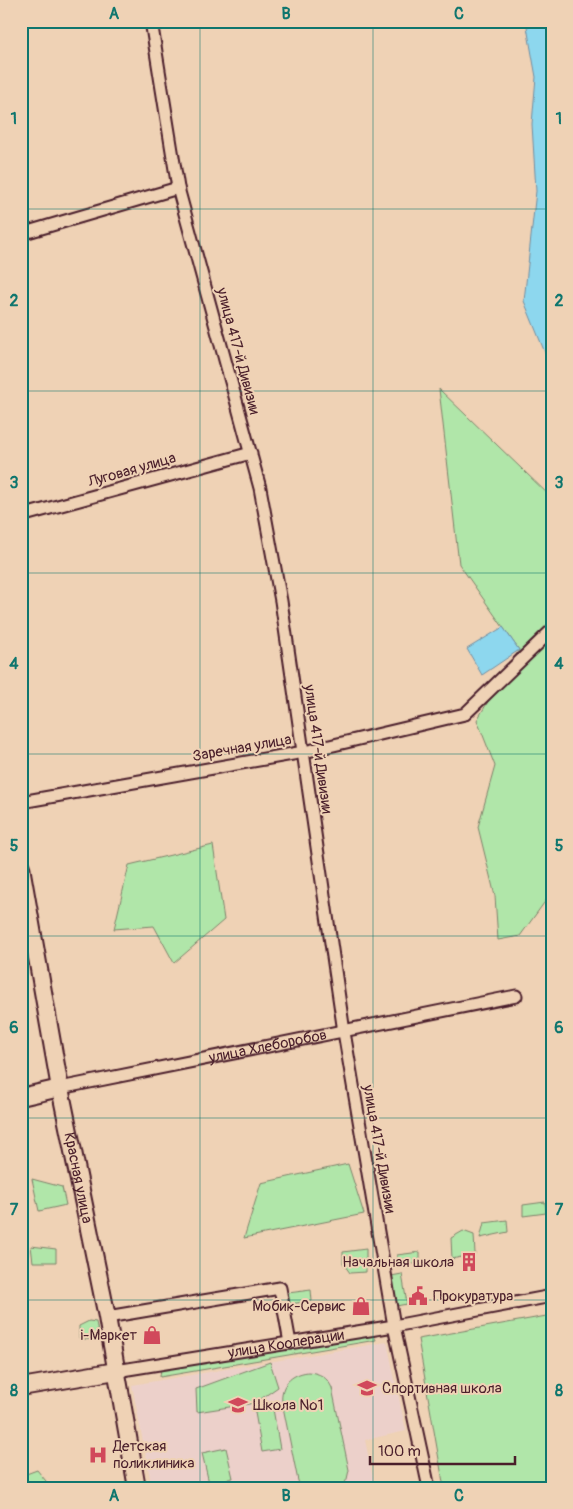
<svg xmlns="http://www.w3.org/2000/svg" width="573" height="1509" viewBox="0 0 573 1509" font-family="Pangolin,sans-serif">
<style>
.built{fill:#ecd0ca}
.green{fill:#b0e6a9;stroke:#7d826a}
.water{fill:#8dd7ee;stroke:#728da0}
.lines{fill:none;stroke-linecap:round;stroke-linejoin:round}
.street-casing{stroke:#4a1f2b;stroke-width:15}
.secondary-casing{stroke:#4a1f2b;stroke-width:20}
.street{stroke:#efd2b5;stroke-width:11}
.secondary{stroke:#efd2b5;stroke-width:16}
.grid{fill:none;stroke:#0f766e;stroke-width:1;stroke-opacity:0.55}
.labels{text-anchor:middle;dominant-baseline:central;stroke-width:4;stroke-linejoin:round;paint-order:stroke}
.street-label{font-size:15px;fill:#4a1f2b;stroke:#efd2b5}
.poi-label{font-size:15px;fill:#4a1f2b;stroke:#efd2b5;text-anchor:start}
.neatline{fill:none;stroke:#0f766e;stroke-width:2}
.grid-label{font-size:16px;text-anchor:middle;font-weight:bold;fill:#0f766e}
</style>
<rect width="100%" height="100%" fill="#efd2b5"/>
<filter id="ink" filterUnits="userSpaceOnUse"><feTurbulence type="fractalNoise" baseFrequency=".02" numOctaves="2"/><feDisplacementMap in="SourceGraphic" scale="10" xChannelSelector="R" yChannelSelector="G"/><feConvolveMatrix kernelMatrix="1 2 1 2 8 2 1 2 1" color-interpolation-filters="sRGB"/></filter>
<g filter="url(#ink)">
<path class="built" d="M387 1342 406 1431 365 1440 375 1488H152L132 1385Z"/>
<path class="green" d="M439 389 552 498V892L520 936 498 940 495 896 478 827 495 766 477 720 519 650 459 564Z
M213 845 224 920 174 963 154 926 114 929 129 865Z
M348 1164 364 1214 244 1238 261 1183Z
M32 1179 62 1187 66 1205 39 1211Z
M545 1202 546 1213 523 1216V1205Z
M507 1220 508 1232 480 1238 484 1223Z
M463 1231 474 1235 475 1254 452 1259 451 1238Z
M31 1246 56 1249V1262H33Z
M366 1249V1272L350 1273 343 1263V1252Z
M420 1252V1263L397 1266V1255Z
M402 1274 407 1304 396 1306 391 1276Z
M311 1290 312 1301 289 1304 288 1293Z
M552 1315V1488H444L418 1339Z
M89 1321 96 1322 99 1337 91 1340 79 1338V1326Z
M373 1333 376 1340 160 1377 161 1368Z
M270 1362 278 1387 255 1403 197 1412 196 1389Z
M308 1372C320 1373 327 1377 332 1388L349 1470 347 1479 342 1488H302L298 1481 282 1402C280 1385 291 1374 308 1372Z
M272 1403 280 1449 262 1452 254 1407Z
M226 1448 233 1478 209 1483 202 1453Z
M37 1470 50 1486 44 1488H21V1476Z"/>
<path class="water" d="M541 21H552V370L524 301 536 191 532 124 536 77 527 27Z
M503 627 519 650 482 675 467 649Z"/>
<g class="lines">
<g class="street-casing">
<g id="street">
<path d="M151 21 178 188 260 488 281 601 344 1032 394 1326 429 1488"/>
<path d="M21 234 178 188"/>
<path d="M21 516 251 453"/>
<path d="M21 802 304 752 465 714 552 630"/>
<path id="s1" d="M60 1088 516 996"/>
<path d="M107 1317 280 1288 290 1343"/>
<path id="s2" d="M116 1371 394 1326 552 1296"/>
</g>
</g>
<g class="secondary-casing">
<g id="secondary">
<path id="s3" d="M21 867 60 1088 107 1317 137 1488"/>
<path d="M21 1097 60 1088"/>
<path d="M21 1387 116 1371"/>
</g>
</g>
<use href="#street" class="street"/>
<use href="#secondary" class="secondary"/>
</g>
</g>
<path class="grid" d="M200 21V1488M373 21V1488M21 209H552M21 391H552M21 573H552M21 754H552M21 936H552M21 1118H552M21 1300H552"/>
<defs>
<g id="building-bare" transform="scale(1.5)"><path d="M-4-6H4V6H1V3H-1V6H-4ZM-2.5-4.3h1.7v1.8h-1.7ZM.8-4.3h1.7v1.8H.8ZM-2.5-1h1.7V.8h-1.7ZM.8-1h1.7V.8H.8Z" fill="#d1495b" stroke="#efd2b5" stroke-width="2.5" paint-order="stroke"/></g>
<g id="civic-bare" transform="scale(1.5)"><path d="M-.6-6.5H3V-4.5H.6V-3L4-1V1h2V6H-6V1h2V-1L-.6-3ZM-1.2 2.5V6h2.4V2.5Z" fill="#d1495b" stroke="#efd2b5" stroke-width="2.5" paint-order="stroke"/></g>
<g id="shop-bare" transform="scale(1.5)"><path d="M-5-2.5h2.3a2.7 3.5 0 0 1 5.4 0H5L5.5 6h-11ZM-1.5-2.5h3a1.5 2.3 0 0 0-3 0Z" fill="#d1495b" stroke="#efd2b5" stroke-width="2.5" paint-order="stroke"/></g>
<g id="school-bare" transform="scale(1.5)"><path d="M0-5L7-2L0 1L-7-2ZM-4 1L0 2.5L4 1V4Q0 6-4 4Z" fill="#d1495b" stroke="#efd2b5" stroke-width="2.5" paint-order="stroke"/></g>
<g id="hospital-bare" transform="scale(1.5)"><path d="M-5-5h3v3.5h4V-5h3V5h-3V1.5h-4V5h-3Z" fill="#d1495b" stroke="#efd2b5" stroke-width="2.5" paint-order="stroke"/></g>
</defs>
<g fill-rule="evenodd">
<use href="#building-bare" x="469" y="1262"/>
<use href="#civic-bare" x="418" y="1296"/>
<use href="#shop-bare" x="361" y="1306"/>
<use href="#shop-bare" x="152" y="1335"/>
<use href="#school-bare" x="367" y="1388"/>
<use href="#school-bare" x="238" y="1405"/>
<use href="#hospital-bare" x="98" y="1455"/>
</g>
<g class="labels">
<g class="street-label">
<text transform="translate(238 351) rotate(75)">улица 417-й Дивизии</text>
<text transform="translate(132 470) rotate(-16)">Луговая улица</text>
<text transform="translate(242 748) rotate(-10)">Заречная улица</text>
<text transform="translate(318 749) rotate(82)">улица 417-й Дивизии</text>
<text stroke="none"><textPath href="#s1" startOffset="212">улица Хлеборобов</textPath></text>
<text transform="translate(379 1149) rotate(80)">улица 417-й Дивизии</text>
<text stroke="none"><textPath href="#s3" startOffset="316">Красная улица</textPath></text>
<text stroke="none"><textPath href="#s2" startOffset="172">улица Кооперации</textPath></text>
</g>
<g class="poi-label">
<text x="454" y="1262" text-anchor="end">Начальная школа</text>
<text x="433" y="1296">Прокуратура</text>
<text x="346" y="1306" text-anchor="end">Мобик-Сервис</text>
<text x="137" y="1335" text-anchor="end">i-Маркет</text>
<text x="382" y="1388">Спортивная школа</text>
<text x="253" y="1405">Школа №1</text>
<text x="113" y="1446">Детская<tspan x="113" dy="17">поликлиника</tspan></text>
</g>
</g>
<rect width="573" height="1509" fill="none" stroke="#efd2b5" stroke-width="55"/>
<path d="M370 1456v8h145v-8" fill="none" stroke="#4a1f2b" stroke-width="2.5"/>
<text x="378" y="1456" font-size="15" fill="#4a1f2b" stroke="#efd2b5" stroke-width="4" paint-order="stroke">100 m</text>
<rect x="28" y="28" width="518" height="1454" class="neatline"/>
<g class="grid-label">
<text x="114" y="19">A</text>
<text x="286" y="19">B</text>
<text x="459" y="19">C</text>
<text x="14" y="124">1</text>
<text x="559" y="124">1</text>
<text x="14" y="306">2</text>
<text x="559" y="306">2</text>
<text x="14" y="488">3</text>
<text x="559" y="488">3</text>
<text x="14" y="669">4</text>
<text x="559" y="669">4</text>
<text x="14" y="851">5</text>
<text x="559" y="851">5</text>
<text x="14" y="1033">6</text>
<text x="559" y="1033">6</text>
<text x="14" y="1215">7</text>
<text x="559" y="1215">7</text>
<text x="14" y="1396">8</text>
<text x="559" y="1396">8</text>
<text x="114" y="1501">A</text>
<text x="286" y="1501">B</text>
<text x="459" y="1501">C</text>
</g>
</svg>
